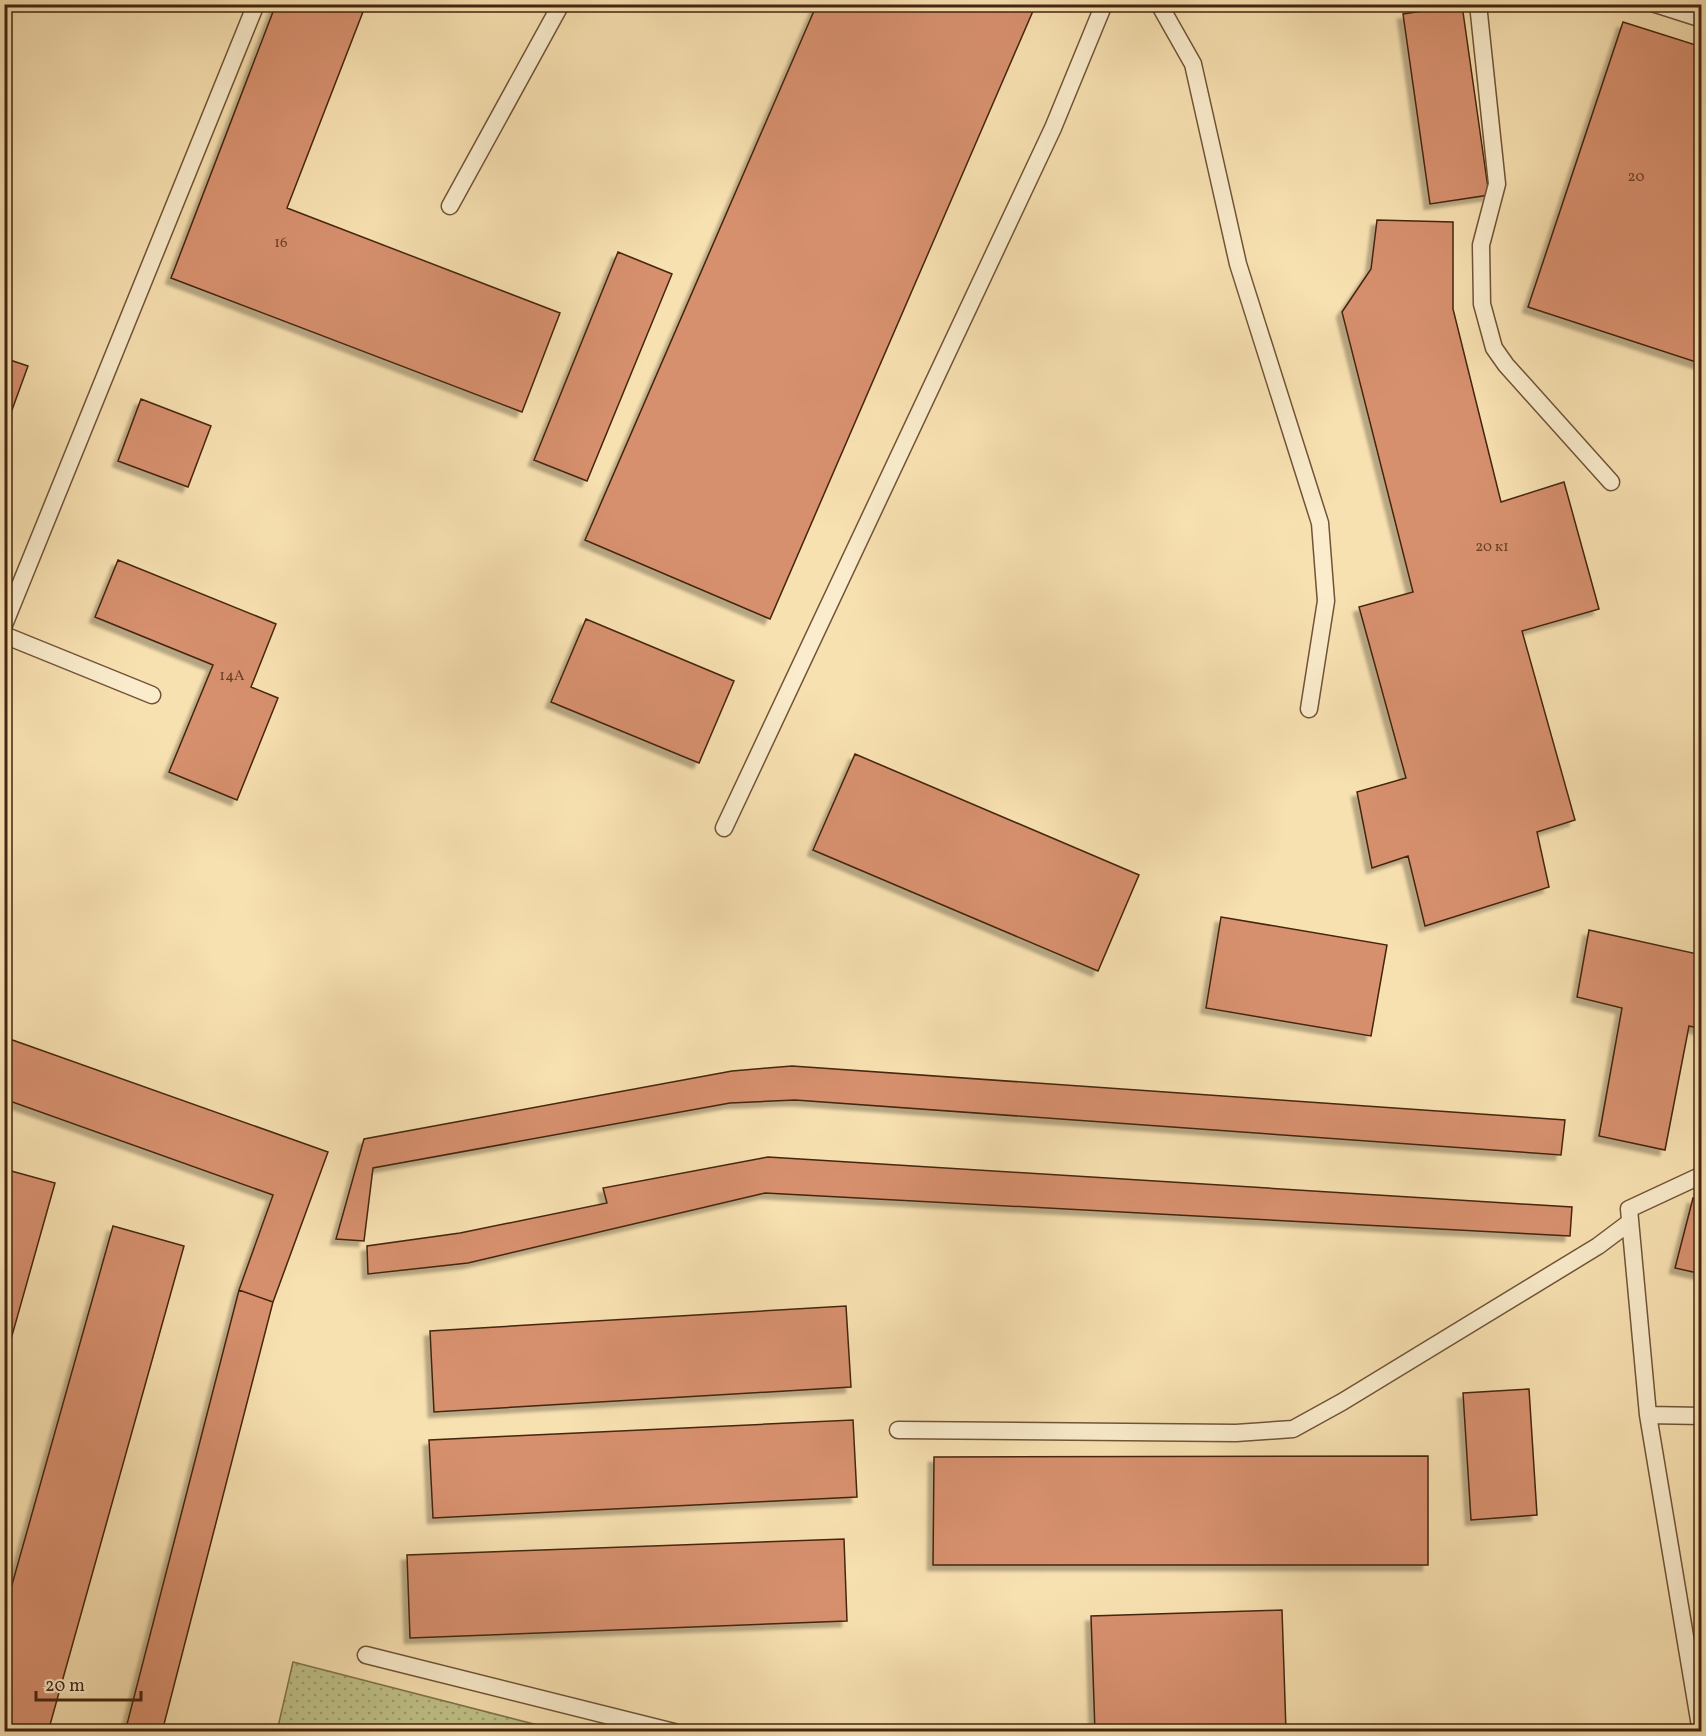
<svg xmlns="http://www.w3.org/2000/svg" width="1706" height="1736" viewBox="0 0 1706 1736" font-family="Vollkorn,serif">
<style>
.grass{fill:url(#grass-dots);stroke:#82744c;stroke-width:1.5}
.building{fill:#d7906e;stroke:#44250e;stroke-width:1.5;filter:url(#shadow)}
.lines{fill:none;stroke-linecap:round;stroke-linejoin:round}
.service-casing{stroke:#715437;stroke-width:19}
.service{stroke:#faeccc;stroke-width:16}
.labels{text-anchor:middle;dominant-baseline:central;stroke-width:5;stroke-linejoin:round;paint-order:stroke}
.number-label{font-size:15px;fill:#694026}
</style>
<defs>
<pattern id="grass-dots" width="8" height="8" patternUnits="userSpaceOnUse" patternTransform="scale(1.5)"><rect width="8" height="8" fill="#c0c289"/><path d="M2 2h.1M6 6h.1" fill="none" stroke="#9e9d6e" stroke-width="1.8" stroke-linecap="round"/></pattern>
<filter id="shadow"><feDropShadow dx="-5.5" dy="5.5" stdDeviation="1.5" flood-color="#0004"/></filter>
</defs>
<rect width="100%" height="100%" fill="#f8e1b1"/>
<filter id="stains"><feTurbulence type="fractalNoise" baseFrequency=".00333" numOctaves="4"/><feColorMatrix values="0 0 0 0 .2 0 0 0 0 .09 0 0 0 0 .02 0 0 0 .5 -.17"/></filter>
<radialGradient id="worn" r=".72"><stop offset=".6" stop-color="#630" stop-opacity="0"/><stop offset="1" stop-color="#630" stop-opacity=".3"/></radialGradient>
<path class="grass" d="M293 1662 561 1731H277Z"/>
<path class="building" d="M276 4H366L287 208 560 313 522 412 171 278Z
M817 4H1036L770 619 585 540Z
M1462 5 1489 195 1430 204 1403 14Z
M1623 22 1702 47V364L1528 307Z
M1377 220 1453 222V309L1501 502 1564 482 1599 609 1522 631 1575 820 1537 832 1549 887 1425 926 1408 856 1372 868 1357 792 1406 778 1359 607 1413 592 1342 312 1371 269Z
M618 252 672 274 587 481 534 460Z
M4 358 28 366 4 432Z
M141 399 211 426 188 487 118 461Z
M118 560 276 624 251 687 278 698 237 800 169 772 213 665 95 617Z
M586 619 734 681 699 763 551 702Z
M855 754 1139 875 1098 971 813 850Z
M1221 917 1387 945 1371 1036 1206 1008Z
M1589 930 1702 955V1029L1689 1026 1665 1150 1599 1136 1622 1008 1577 997Z
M4 1037 328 1152 273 1302 239 1290 273 1195 4 1099Z
M792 1066 1565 1120 1561 1155 795 1100 730 1103 373 1168 364 1241 336 1239 364 1139 732 1071Z
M768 1157 1572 1207 1570 1236 765 1193 468 1263 368 1274 367 1246 460 1233 607 1203 603 1188Z
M4 1169 55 1183 4 1364Z
M1693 1198 1702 1200V1274L1675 1268Z
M113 1226 184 1246 48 1732H4V1613Z
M239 1290 273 1302 162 1732H125Z
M846 1306 851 1387 434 1412 430 1331Z
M1529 1389 1537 1515 1471 1520 1463 1393Z
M853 1420 857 1497 433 1518 429 1440Z
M1428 1456V1565H933L934 1457Z
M844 1539 847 1621 410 1638 407 1555Z
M1282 1610 1286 1731 1095 1732 1091 1616Z"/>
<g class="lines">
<g class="service-casing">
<path id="service" d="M1159 4 1193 64 1238 264 1320 523 1326 601 1309 709
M1478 4 1497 184 1481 245 1482 304 1494 348 1506 365 1611 482
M1655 4 1702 19
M450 206 561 4
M4 625 256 4
M4 635 152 695
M724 828 1053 128 1104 4
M1648 1415 1702 1416
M898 1430 1236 1433 1293 1429 1342 1402 1598 1246 1630 1222
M366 1655 674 1732
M1701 1732 1648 1415 1629 1209 1702 1175"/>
</g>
<use href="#service" class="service"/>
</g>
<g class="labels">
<g class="number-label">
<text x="1636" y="177">20</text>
<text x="281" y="243">16</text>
<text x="1492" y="547">20 к1</text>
<text x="232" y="676">14А</text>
</g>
</g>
<rect width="1706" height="1736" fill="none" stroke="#f8e1b1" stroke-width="24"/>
<rect x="6" y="6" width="1694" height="1724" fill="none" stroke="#44250e" stroke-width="3"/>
<rect x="12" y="12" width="1682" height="1712" fill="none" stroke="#44250e" stroke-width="1.5"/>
<path d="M36 1691v9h105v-9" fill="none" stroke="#44250e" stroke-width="3"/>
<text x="45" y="1691" font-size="18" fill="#44250e" stroke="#faeccc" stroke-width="4.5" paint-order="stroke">20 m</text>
<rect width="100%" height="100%" filter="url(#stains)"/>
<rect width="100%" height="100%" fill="url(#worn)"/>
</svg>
